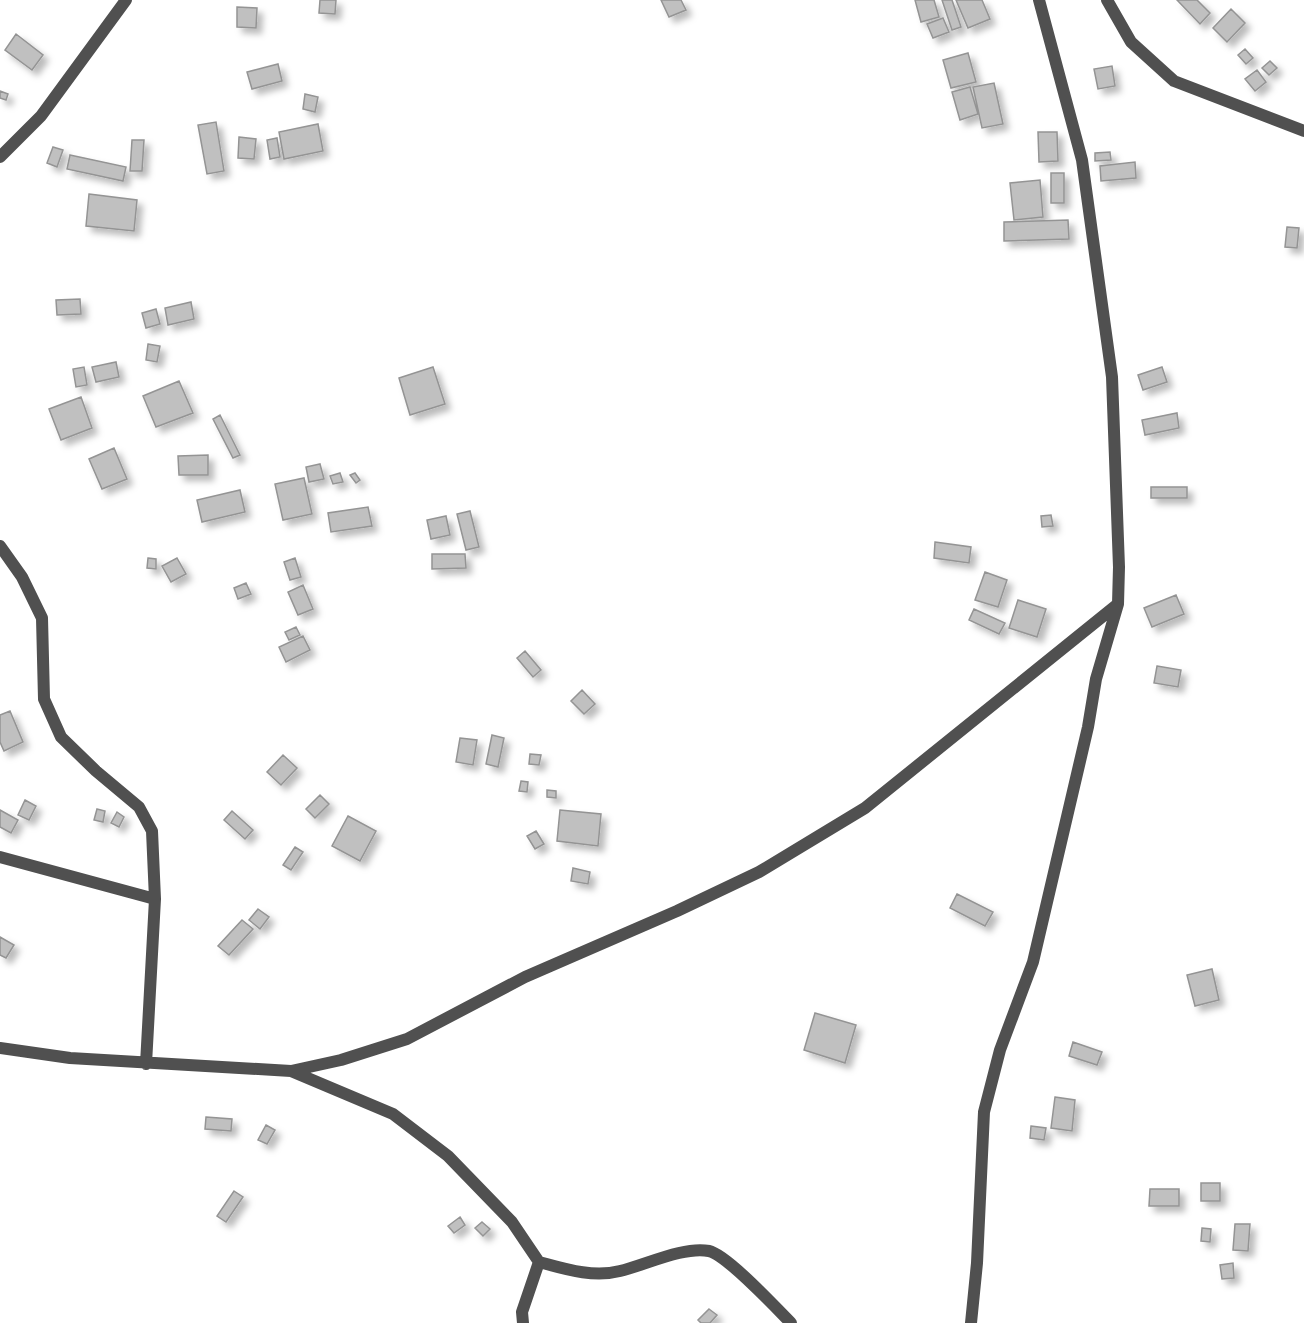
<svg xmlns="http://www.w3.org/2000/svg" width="1304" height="1323" viewBox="0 0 1304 1323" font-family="'Fira Sans',sans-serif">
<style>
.building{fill:#c0c0c0;stroke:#949494;stroke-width:1.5;filter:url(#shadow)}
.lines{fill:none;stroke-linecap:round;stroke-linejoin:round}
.street{stroke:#505050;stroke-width:12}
</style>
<defs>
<filter id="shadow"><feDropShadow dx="5.5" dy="5.5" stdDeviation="3" flood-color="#0004"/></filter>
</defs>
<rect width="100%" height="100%" fill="#fff"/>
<path class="building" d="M320 0H336L335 14 319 13Z
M661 0H681L686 10 669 17Z
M915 0H934L939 17 921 22Z
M942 0H952L961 27 952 30Z
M956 0H982L990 19 968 28Z
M1177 0H1197L1210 13 1200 24Z
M237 7 257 8 256 28 237 27Z
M1231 9 1245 23 1227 42 1213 28Z
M943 18 949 32 933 38 927 24Z
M16 34 43 55 32 70 5 50Z
M1245 49 1253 58 1246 64 1238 55Z
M968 53 976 82 951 88 943 60Z
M1270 61 1277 68 1269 75 1262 68Z
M278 64 282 81 252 89 247 72Z
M1112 66 1115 86 1098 89 1094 69Z
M1257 70 1266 82 1255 91 1245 79Z
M994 83 1003 124 982 128 973 87Z
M970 87 978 114 960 120 952 92Z
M0 91 8 94 6 100 0 98Z
M305 94 318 97 315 112 303 109Z
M216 122 224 171 207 174 198 125Z
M318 124 323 151 284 159 279 132Z
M1038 132H1057L1058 161 1039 162Z
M239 137 256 139 254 159 238 158Z
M277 138 280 157 270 159 267 140Z
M132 140H144L142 171H130Z
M53 147 63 150 57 167 47 163Z
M1110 152 1111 160 1095 161V153Z
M70 155 126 167 123 181 67 169Z
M1135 162 1136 178 1101 181 1100 166Z
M1051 173H1064V203H1051Z
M1040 180 1043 217 1014 220 1010 183Z
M89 194 137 200 134 231 86 226Z
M1068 220 1069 239 1004 241V222Z
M1287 227 1299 228 1297 248 1285 247Z
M80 299 81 314 57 315 56 300Z
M191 302 194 319 168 325 165 308Z
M156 309 160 324 146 328 142 313Z
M148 344 160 346 157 362 146 360Z
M116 362 119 377 96 382 92 367Z
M84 367 87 385 76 387 73 369Z
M433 367 445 404 410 415 399 378Z
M1162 367 1167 382 1143 390 1138 375Z
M179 381 193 413 156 427 143 396Z
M81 397 92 428 61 440 49 409Z
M1177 413 1179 428 1145 435 1142 420Z
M220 415 240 455 233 458 213 419Z
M114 448 127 479 102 489 89 459Z
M208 455V475H179L178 456Z
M320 464 324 479 309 482 306 467Z
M340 473 343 482 333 484 330 476Z
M355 473 360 480 356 483 350 475Z
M304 478 312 514 283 520 275 484Z
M1151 487H1187V498H1151Z
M240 490 245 512 202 522 197 500Z
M368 507 372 526 331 532 328 513Z
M470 511 479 547 466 550 457 514Z
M1051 515 1053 526 1042 527 1041 516Z
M446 516 450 535 431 539 427 520Z
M935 542 971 547 969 563 934 558Z
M432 554H465L466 568 432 569Z
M148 558 156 559V569L147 568Z
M177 558 186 574 171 582 162 566Z
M295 558 301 577 290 580 284 562Z
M985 572 1007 580 998 607 975 600Z
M246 583 251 594 238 599 234 588Z
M303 585 313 609 298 615 288 592Z
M1176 595 1184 614 1152 627 1144 608Z
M1018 600 1046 609 1037 637 1009 628Z
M974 609 1005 623 999 634 969 620Z
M296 627 300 635 289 640 285 632Z
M303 636 310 650 286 662 279 647Z
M525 651 541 670 533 677 517 658Z
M1157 666 1181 670 1178 687 1154 683Z
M582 690 595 704 584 714 571 701Z
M10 711 23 742 4 751 0 742V715Z
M492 735 504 738 498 767 486 764Z
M460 738 477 740 473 765 456 762Z
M530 754 541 755 539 765 529 764Z
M283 755 297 768 281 785 267 772Z
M521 781 528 782 527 792 519 791Z
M547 790 556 791V798L547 797Z
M320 795 329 804 315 818 306 809Z
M25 800 36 806 29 820 18 815Z
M97 809 105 811 103 822 94 820Z
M0 810 18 820 11 833 0 827Z
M560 810 601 814 598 846 557 841Z
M232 811 253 830 245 839 224 820Z
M117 812 124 817 119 827 111 823Z
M348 816 376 831 360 861 332 846Z
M536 831 544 844 535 849 527 836Z
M295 847 303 852 291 870 283 865Z
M573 868 590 872 588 884 571 881Z
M957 894 993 912 985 926 950 908Z
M258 909 269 917 260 929 249 920Z
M242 920 253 929 229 955 218 946Z
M0 937 14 945 6 958 0 955Z
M1212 969 1219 1000 1195 1006 1187 975Z
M815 1013 856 1025 845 1063 804 1050Z
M1073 1042 1102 1052 1097 1065 1069 1056Z
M1055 1097 1075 1100 1072 1131 1051 1128Z
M206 1117 232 1119 231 1131 205 1129Z
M266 1125 275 1130 267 1144 258 1140Z
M1031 1126 1046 1128 1044 1140 1030 1138Z
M1201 1183H1220V1201H1201Z
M1150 1189H1179V1206H1149Z
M234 1191 243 1197 226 1222 217 1216Z
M460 1217 465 1225 454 1233 448 1226Z
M482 1222 490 1229 483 1236 475 1228Z
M1235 1224H1250L1248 1251 1233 1250Z
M1202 1228 1211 1229 1210 1242 1201 1241Z
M1233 1263 1234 1278 1222 1279 1220 1265Z
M709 1309 717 1315 710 1323H701L698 1320Z"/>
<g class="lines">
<path class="street" d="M1107 0 1131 42 1174 81 1304 131
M0 157 41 116 126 0
M0 546 22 577 42 618 44 699 61 737 96 771 139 807 152 831 155 899 146 1064
M0 857 155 899
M0 1048 70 1058 291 1071 341 1060 407 1039 525 977 677 911 759 872 865 808 1118 604
M291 1071 393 1114 448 1156 512 1222 539 1262C565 1269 593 1278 620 1271 645 1265 684 1246 709 1251 727 1255 776 1308 791 1323
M523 1323 522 1312 539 1262
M971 1323 977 1263 984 1112 1000 1050 1033 962 1088 727 1096 679 1118 604 1119 567 1112 377 1082 160 1039 0"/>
</g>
</svg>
